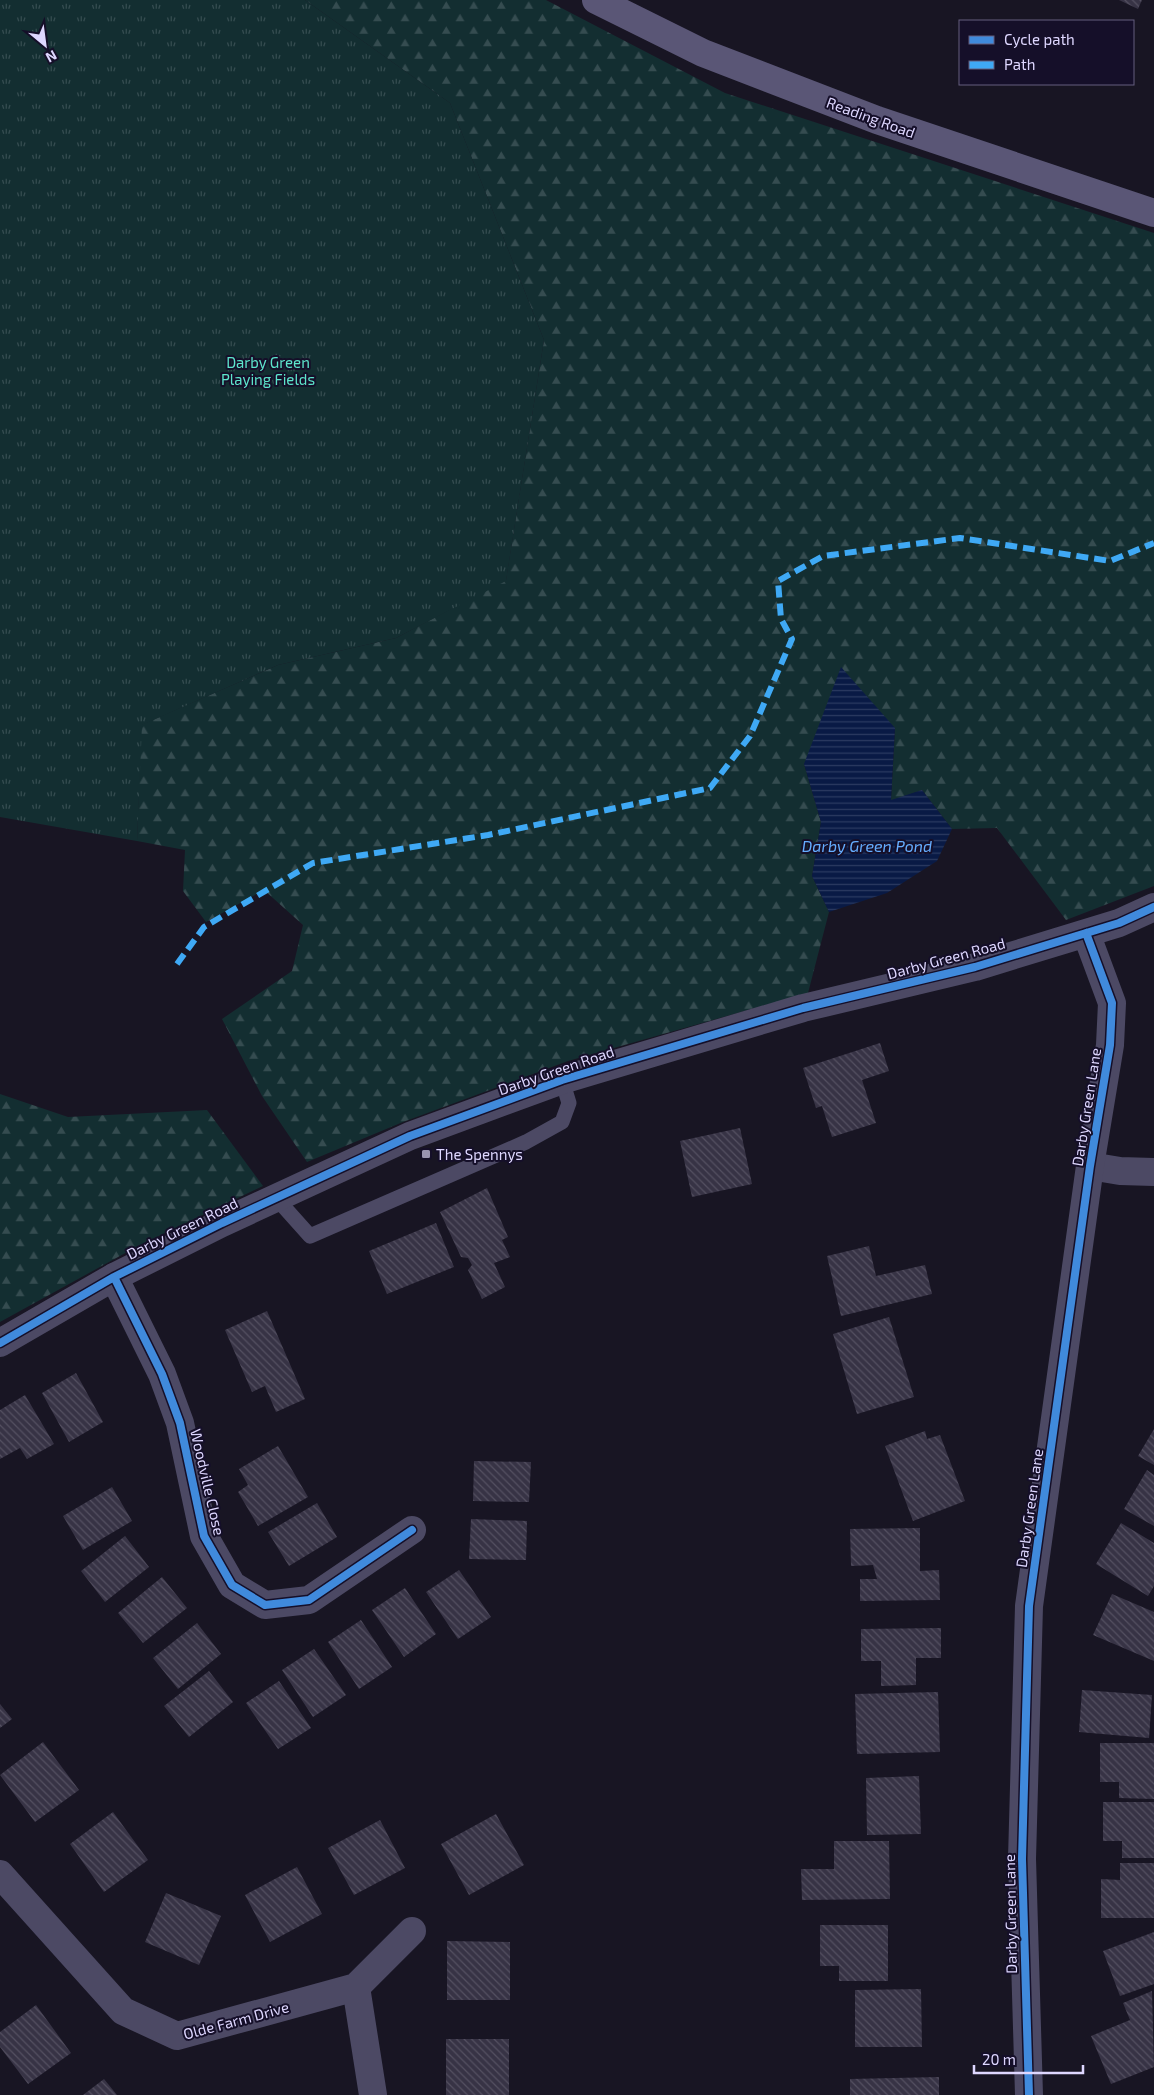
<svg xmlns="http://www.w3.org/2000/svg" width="1154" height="2095" viewBox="0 0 1154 2095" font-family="'Exo 2',sans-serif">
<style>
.forest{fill:url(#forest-firs)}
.park{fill:url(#park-tufts)}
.water{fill:url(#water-rules)}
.building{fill:url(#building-back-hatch)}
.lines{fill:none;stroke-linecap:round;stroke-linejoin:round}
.service{stroke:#4c4964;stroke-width:15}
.minor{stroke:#4c4964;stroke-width:28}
.tertiary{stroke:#4c4964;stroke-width:28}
.secondary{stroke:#5a5676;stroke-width:28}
.quiet{stroke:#3fa9f5;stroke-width:6;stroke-dasharray:12 6;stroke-linecap:butt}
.cycleway-casing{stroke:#150f29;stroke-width:11}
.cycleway{stroke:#408adc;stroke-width:8}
.poi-dot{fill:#9993b2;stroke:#150f29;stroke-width:2}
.labels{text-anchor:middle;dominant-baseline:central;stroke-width:4;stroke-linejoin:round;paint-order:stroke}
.street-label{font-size:15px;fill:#ded7ff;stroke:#150f29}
.park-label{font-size:15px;fill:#5de5cc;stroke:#150f29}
.poi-label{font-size:15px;fill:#ded7ff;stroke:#150f29;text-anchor:start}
.water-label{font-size:16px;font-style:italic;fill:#65adff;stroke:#150f29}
</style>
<defs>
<pattern id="forest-firs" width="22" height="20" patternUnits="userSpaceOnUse" patternTransform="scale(1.25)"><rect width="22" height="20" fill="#132e31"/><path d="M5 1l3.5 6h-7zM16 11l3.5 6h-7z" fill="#354c50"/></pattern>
<pattern id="park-tufts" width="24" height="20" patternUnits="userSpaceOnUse" patternTransform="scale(1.25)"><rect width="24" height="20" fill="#132e31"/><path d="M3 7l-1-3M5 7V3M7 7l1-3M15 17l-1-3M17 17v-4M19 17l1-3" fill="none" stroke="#354c50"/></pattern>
<pattern id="water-rules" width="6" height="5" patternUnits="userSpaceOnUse" patternTransform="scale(1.25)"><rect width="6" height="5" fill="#091a45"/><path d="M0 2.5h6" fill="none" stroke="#2c3b61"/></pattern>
<pattern id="building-back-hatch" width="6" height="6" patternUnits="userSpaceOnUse" patternTransform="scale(1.25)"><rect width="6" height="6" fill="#373345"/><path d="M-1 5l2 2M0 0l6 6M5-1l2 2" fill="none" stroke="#545061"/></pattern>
</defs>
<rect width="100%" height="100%" fill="#181523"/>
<path class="forest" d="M305 0H546L725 93 1154 233V886L1066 920 997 828 952 829 922 790 891 801 895 729 804 764 821 822 812 876 829 912 808 993 568 1061 403 1122 307 1162 262 1096 222 1019 292 971 303 925 264 890 206 922 183 891 185 850 137 841 141 725 278 665 396 638 506 580 544 340 450 103Z
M0 1094 68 1117 207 1110 263 1186 138 1246 0 1322Z"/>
<path class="park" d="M0 0H305L450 103 544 340 506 581 396 638 278 665 142 725 137 841 0 817Z"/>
<path class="water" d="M841 667 895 728 891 800 922 790 952 829 937 861 887 893 829 912 812 876 821 822 804 764Z"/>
<path class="building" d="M1119 0H1142L1138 9Z
M880 1043 889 1071 862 1080 876 1123 832 1137 822 1106 816 1108 803 1068Z
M740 1128 752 1184 692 1197 680 1141Z
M487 1188 508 1237 502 1240 510 1257 494 1263 505 1287 482 1299 468 1270 472 1265 468 1258 461 1257 440 1212Z
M436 1223 454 1267 387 1294 369 1251Z
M869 1246 876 1276 925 1265 932 1294 841 1316 827 1256Z
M267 1311 305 1399 276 1412 265 1386 252 1392 225 1330Z
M889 1317 914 1397 857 1414 833 1334Z
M76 1373 103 1422 69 1442 42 1393Z
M25 1395 54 1444 27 1459 20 1448 0 1459V1410Z
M1154 1429V1465L1138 1456Z
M925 1431 927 1439 940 1435 965 1501 913 1521 885 1446Z
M278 1446 308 1497 258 1526 238 1492 248 1485 239 1469Z
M474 1461 531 1462 529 1502 473 1501Z
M1147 1470 1154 1475V1526L1124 1509Z
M112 1487 132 1521 83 1550 63 1516Z
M317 1503 337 1537 289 1566 268 1532Z
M471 1519 527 1521 526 1560 469 1559Z
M1121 1523 1154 1543V1586L1148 1596 1096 1564Z
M920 1528V1571L939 1570 940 1600 860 1601V1579H877L873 1565 851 1566 850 1529Z
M125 1536 149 1567 105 1602 81 1571Z
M459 1570 491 1617 458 1639 426 1592Z
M162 1577 187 1608 143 1643 118 1613Z
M405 1588 436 1634 404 1657 372 1610Z
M1112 1594 1154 1612V1661L1093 1635Z
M361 1620 392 1667 359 1689 328 1642Z
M197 1623 221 1654 178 1689 153 1658Z
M941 1628V1658H916V1685L881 1686V1661H861V1629Z
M314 1649 346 1695 313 1717 282 1670Z
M209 1671 233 1702 189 1737 164 1706Z
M279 1681 311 1728 278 1749 246 1703Z
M1082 1690 1152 1695 1149 1738 1079 1732Z
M938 1692 940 1752 857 1754 855 1694Z
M0 1704 12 1719 0 1728Z
M43 1742 79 1790 35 1822 0 1775Z
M1100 1743H1154V1799L1119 1798V1782H1100Z
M919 1776 921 1834 867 1835 866 1778Z
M1103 1802H1154V1858H1122V1841H1103Z
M113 1812 148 1860 104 1892 70 1844Z
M496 1814 524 1865 469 1895 441 1844Z
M380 1820 405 1868 354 1895 328 1848Z
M834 1841H889L890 1899 802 1900 801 1869H834Z
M1120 1863H1154V1918H1101V1879L1120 1880Z
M297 1867 322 1914 270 1942 245 1895Z
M166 1893 221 1916 199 1965 145 1942Z
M820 1925H888V1981H839V1966H820Z
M1154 1932V1984L1120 1996 1103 1951Z
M447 1941 510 1942V2000H447Z
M921 1989 922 2047H855V1990Z
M1152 1991 1154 2067 1111 2084 1091 2036 1130 2020 1123 2003Z
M36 2005 71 2053 28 2084 0 2047V2032Z
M446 2039H509V2095H446Z
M939 2077V2095H850V2079Z
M104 2079 117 2095H83Z"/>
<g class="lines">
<path class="service" d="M276 1198 310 1236 526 1142 562 1122 569 1103 562 1080"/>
<path class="minor" d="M1090 1166 1120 1171 1154 1172
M114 1277 162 1374 180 1423 204 1536 232 1585 265 1605 309 1600 412 1530
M0 1874 123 2011 177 2036 356 1987 373 2095
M356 1987 412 1931"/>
<path class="tertiary" d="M0 1343 114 1277 222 1223 410 1136 562 1080 803 1008 975 967 1119 923 1154 907
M1029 2095 1022 1859 1029 1606 1090 1166 1110 1045 1112 1003 1086 933"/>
<path class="secondary" d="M596 0 703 53 877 120 1154 213"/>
<path class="quiet" d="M177 964 204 927 313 863 488 835 710 788 750 736 792 639 781 619 778 581 823 556 960 538 1110 561 1154 543"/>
<g class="cycleway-casing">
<path id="cycleway" d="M114 1277 162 1374 180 1423 204 1536 232 1585 265 1605 309 1600 412 1530
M0 1343 114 1277 222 1223 410 1136 562 1080 803 1008 975 967 1119 923 1154 907
M1029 2095 1022 1859 1029 1606 1090 1166 1110 1045 1112 1003 1086 933"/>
</g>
<use href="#cycleway" class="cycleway"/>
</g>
<rect class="poi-dot" x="421" y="1149" width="10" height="10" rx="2.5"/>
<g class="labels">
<g class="street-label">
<text transform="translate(871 117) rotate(20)">Reading Road</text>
<text transform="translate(946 958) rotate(-15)">Darby Green Road</text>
<text transform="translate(556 1070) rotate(-19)">Darby Green Road</text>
<text transform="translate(1086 1107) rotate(-81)">Darby Green Lane</text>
<text transform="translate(182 1228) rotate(-26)">Darby Green Road</text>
<text transform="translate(208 1482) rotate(77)">Woodville Close</text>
<text transform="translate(1029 1508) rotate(-82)">Darby Green Lane</text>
<text transform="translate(1010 1914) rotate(-91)">Darby Green Lane</text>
<text transform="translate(236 2020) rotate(-15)">Olde Farm Drive</text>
</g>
<g class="park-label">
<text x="268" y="362">Darby Green<tspan x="268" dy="17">Playing Fields</tspan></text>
</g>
<g class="poi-label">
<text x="436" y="1154">The Spennys</text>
</g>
<g class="water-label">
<text x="867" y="845">Darby Green Pond</text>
</g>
</g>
<rect x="959" y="20" width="175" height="65" fill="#150f29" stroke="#655f7f"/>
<rect x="969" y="36" width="25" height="8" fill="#408adc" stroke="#655f7f"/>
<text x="1004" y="45" font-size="15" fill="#ded7ff">Cycle path</text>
<rect x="969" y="61" width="25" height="8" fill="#3fa9f5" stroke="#655f7f"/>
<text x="1004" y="70" font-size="15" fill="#ded7ff">Path</text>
<g transform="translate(45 45) rotate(151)" stroke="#150f29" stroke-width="4" paint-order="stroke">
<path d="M0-4L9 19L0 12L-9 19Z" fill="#ded7ff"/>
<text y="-8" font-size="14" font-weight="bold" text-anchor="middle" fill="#ded7ff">N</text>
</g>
<path d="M974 2065v8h109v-8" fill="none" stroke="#ded7ff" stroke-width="2.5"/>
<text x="982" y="2065" font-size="15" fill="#ded7ff" stroke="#150f29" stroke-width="4" paint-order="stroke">20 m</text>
</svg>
